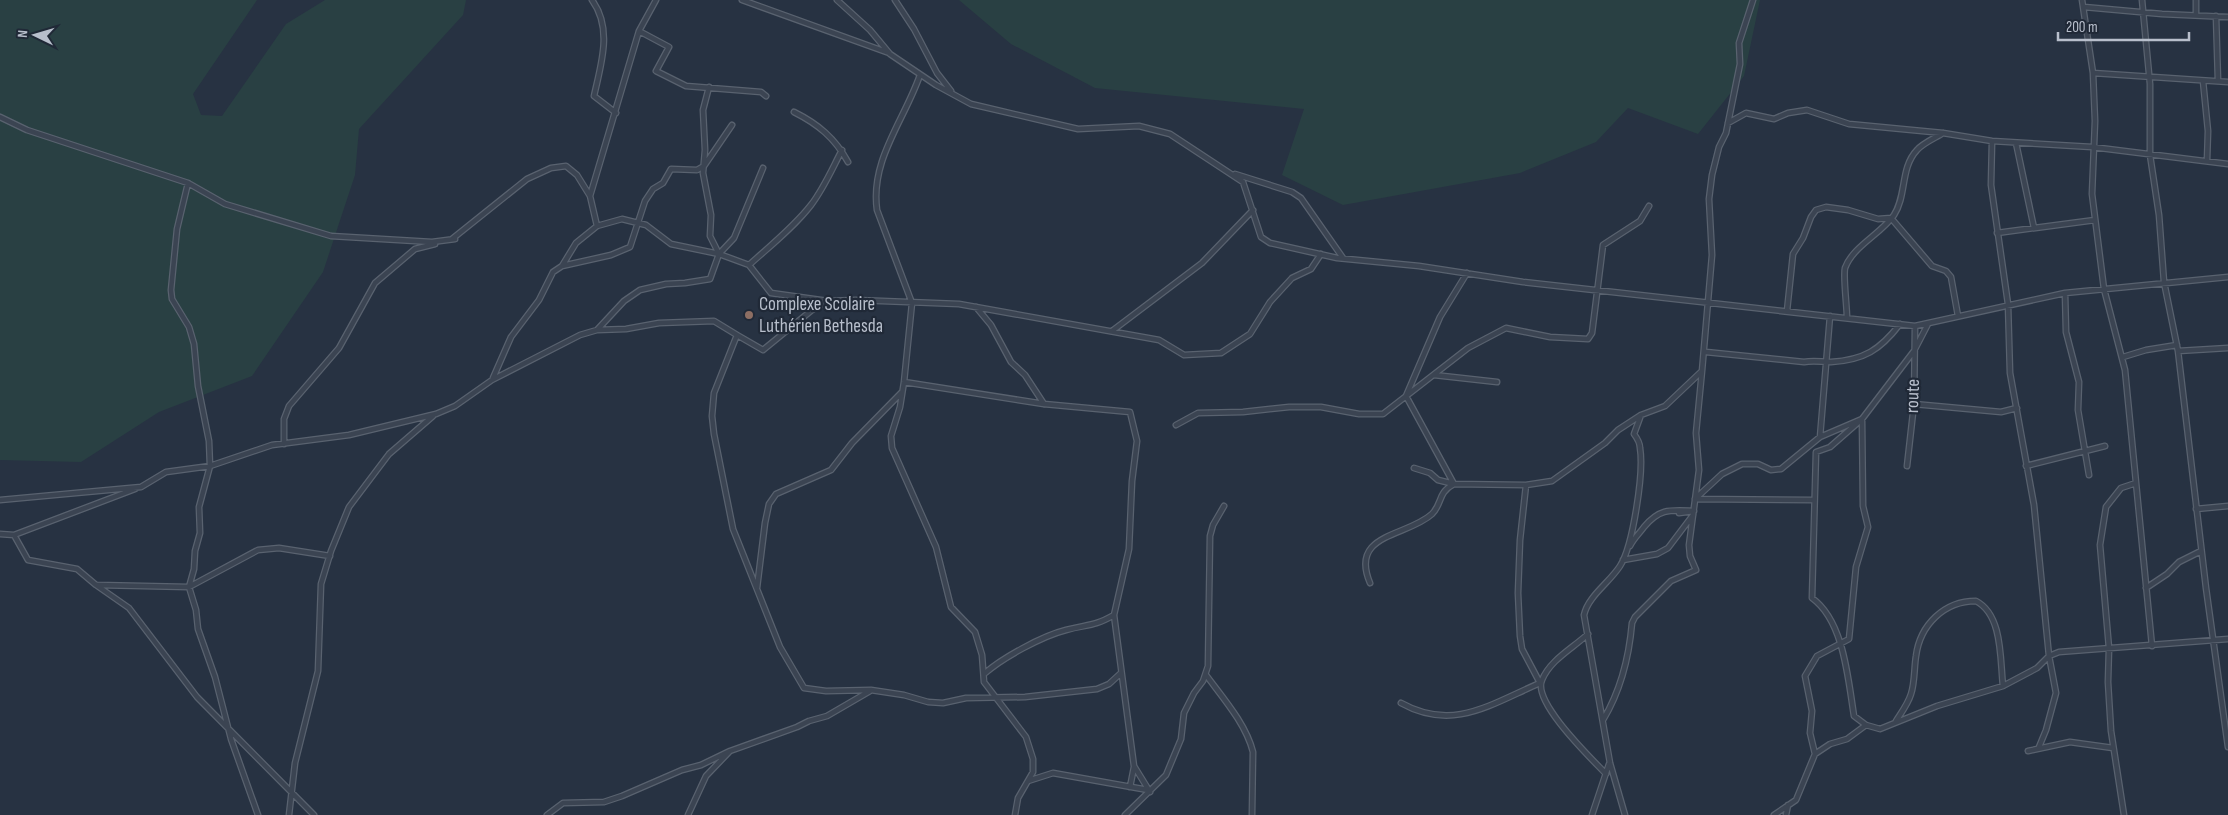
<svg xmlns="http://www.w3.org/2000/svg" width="2228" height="815" viewBox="0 0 2228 815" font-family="'Sofia Sans Condensed',sans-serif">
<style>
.green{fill:#294043}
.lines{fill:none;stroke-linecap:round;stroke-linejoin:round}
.minor-casing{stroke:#59626f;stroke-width:7}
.minor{stroke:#3b4452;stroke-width:4.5}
.education-dot{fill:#8d6e63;stroke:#202937;stroke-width:2}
.labels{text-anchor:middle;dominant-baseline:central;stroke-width:4.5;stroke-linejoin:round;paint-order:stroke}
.poi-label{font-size:19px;fill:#b8bfcc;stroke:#202937;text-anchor:start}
.street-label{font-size:19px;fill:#b8bfcc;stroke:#202937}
</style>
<rect width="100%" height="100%" fill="#273242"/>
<path class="green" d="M0 0H257L193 94 201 115 222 116 286 24 325 0H466L463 15 359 129 355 175 323 272 252 376 159 412 81 462 0 460Z
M959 0H1760L1744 76 1698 134 1628 108 1596 142 1520 173 1343 205 1282 175 1304 109 1095 88 1011 44Z"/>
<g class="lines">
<g class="minor-casing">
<path id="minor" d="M592 0C613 29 601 64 594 96L616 113
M742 0 889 53
M837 0 870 30 890 54 936 85 971 104 1078 129 1139 126 1170 134 1243 182 1261 237 1270 243 1337 258 1419 266 1523 282 1915 326 2065 293 2228 277
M895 0 914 29 937 73 951 91
M2082 0 2093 73 2095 121 2092 194 2104 289 2125 370 2152 646
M2142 0 2150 84V155L2159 215 2164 282 2178 351 2206 588 2228 747
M2084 7 2162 14 2228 17
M2196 14V0
M2216 16 2218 81
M639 31 669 47 656 71 686 86 761 92 766 96
M2093 73 2228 82
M920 75C904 121 870 160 877 210L912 303 904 382 900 407 891 436 892 448 936 547 951 607 975 632 982 655 984 682 1026 737 1033 759V772L1018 798 1015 815
M2203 81 2208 131 2207 161
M794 112C818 124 835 138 848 162
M0 117 27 130 188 183 225 204 331 236 432 242 455 239
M1728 123 1746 113 1774 119 1788 113 1807 110 1849 124 1943 133 1992 141 2092 147 2228 164
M1992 141 1991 185 2008 304 2010 373 2034 505 2049 656 2056 693 2046 730 2039 747
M2016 143 2034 228
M1235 174 1292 192 1301 198 1343 258
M188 183 177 229 171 290 172 299 189 327 194 344 198 386 209 441 210 466 199 507 200 533 195 551 194 569 189 587 196 610 198 629 215 677 231 739 258 815
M597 226 622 219 646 225 671 244 719 254 710 236 711 215 703 173 705 150 703 110 709 87
M1997 233 2095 220
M452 239 527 179 551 168 566 166 577 175 590 196
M719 254 734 238 763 168
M749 265C770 246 794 227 811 205 824 188 832 169 842 150
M562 266 611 255 630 247 645 201 653 189 663 183 671 169 697 170 704 166 732 125
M2065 293 2066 332 2079 382 2078 410 2089 475
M828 301 812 310 763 350 737 335 714 393 712 416 714 434 733 529 780 647 804 688 826 691 871 690 904 695 928 702 943 703 966 698 1025 697 1097 689 1109 684 1121 673
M976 307 991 325 1011 362 1025 375 1044 404
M1787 311 1793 254 1803 238 1811 217 1816 210 1826 207 1848 210 1878 219 1891 218 1932 266 1946 271 1951 277 1958 316
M1847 318C1847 307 1843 276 1845 268 1853 246 1881 234 1894 215 1907 195 1900 168 1917 150 1923 143 1935 138 1943 133
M1928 324 1914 351 1862 419 1830 447 1816 452 1812 598C1844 621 1848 679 1854 716L1866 725 1880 729 1937 706 2003 686 2037 668 2049 656 2059 652 2228 639
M597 330 626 329 659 323 714 321 737 335
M1112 331 1202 263 1253 210
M2178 351 2228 348
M1706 352 1804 362C1814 360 1821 362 1831 362 1864 360 1880 350 1900 324
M2123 357 2146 350 2177 345
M1434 375 1497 382
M493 378 511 337 539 300 553 272 562 266 576 243 597 226 590 196 639 31 656 0
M904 382 1044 404 1130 412 1137 441 1132 481 1129 549 1114 615 1134 766 1150 792
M1914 404 2001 412 2017 408
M1176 425 1198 413 1243 412 1289 407H1321L1359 414H1383L1468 348 1506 328 1550 337 1588 339 1592 333 1603 245 1640 221 1649 206
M1820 437 1830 316
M284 444V419L289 406 339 348 375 283 415 249 435 244
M1907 466 1914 404 1915 326
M2026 466 2105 446
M1414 468 1430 473 1438 480 1454 484 1526 485 1552 481 1605 443 1618 430 1641 415 1665 406 1702 371 1712 255 1709 199 1712 175 1719 147 1726 133 1740 64 1739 43 1753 0
M1454 484 1406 396 1440 317 1467 273
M1695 499 1722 474 1742 464H1758L1771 470 1781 469 1820 437 1862 419 1863 506 1868 527 1856 567 1849 639 1817 656 1805 676 1812 711 1810 733 1815 754
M1695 499 1813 500
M0 500 141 487 166 472 210 466 272 445 349 435 436 414 455 406 492 380 580 335 597 330 624 301 640 290 666 284 685 283 710 279 719 254 749 265 771 293 828 301 856 300 959 304 1159 340 1184 355 1221 353 1250 334 1270 302 1292 278 1311 269 1321 254
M2196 509 2228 506
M0 534 14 535 135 489
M14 535 28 560 77 569 96 585 129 608 197 697 314 815
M1630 546C1634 538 1639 534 1644 527 1660 508 1670 510 1694 511L1679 513
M1623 560 1657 554 1668 548 1693 515
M1370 583C1349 533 1407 537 1432 514 1443 503 1437 493 1454 484
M97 585 189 587 258 550 279 548 330 556
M757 588 765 523 769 504 776 494 831 470 852 443 902 392
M2146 588 2167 574 2179 562 2201 551
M1588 634C1573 648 1550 660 1542 680 1532 702 1592 759 1606 774
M984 674C1002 658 1042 636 1066 630 1088 624 1093 627 1114 615
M1206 675C1223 698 1246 724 1253 752L1252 815
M1401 703C1453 732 1491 704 1540 683L1522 649 1520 636 1518 593 1520 540 1526 485
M1603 720C1621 690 1629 658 1632 623L1635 617 1671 581 1696 570 1690 556 1689 545 1699 470 1696 433 1702 371
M1896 721C1901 713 1908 704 1911 694 1915 682 1914 668 1916 656 1920 625 1944 601 1976 601 2003 615 2000 660 2003 686
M2028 751 2070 742 2113 748
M1028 781 1053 773 1148 790
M1130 787 1134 767
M289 815 295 763 318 671 321 584 331 551 349 507 389 454 433 416
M547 815 563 803 604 802 622 796 682 770 701 765 730 751 797 727 809 721 827 716 870 691
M688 815 706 776 729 752
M1125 815 1166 775 1181 739 1184 713 1194 693 1203 681 1208 666 1210 536 1213 525 1224 506
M1592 815 1609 764
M1625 815 1610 763 1584 615C1588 596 1610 582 1620 566 1633 546 1644 472 1640 448 1640 443 1637 438 1634 434L1641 415
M1774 815 1796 800 1815 754 1830 744 1847 739 1866 725
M1786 815 1788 805
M2124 815 2111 731 2108 682 2109 648 2100 545 2106 507 2121 488 2136 483"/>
</g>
<use href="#minor" class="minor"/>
</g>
<circle class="education-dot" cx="749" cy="315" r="5"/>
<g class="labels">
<g class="poi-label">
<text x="759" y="304">Complexe Scolaire<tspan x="759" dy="22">Luthérien Bethesda</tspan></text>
</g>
<g class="street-label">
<text transform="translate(1913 396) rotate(-88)">route</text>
</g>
</g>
<g transform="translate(35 35) rotate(275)" stroke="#202937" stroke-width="4" paint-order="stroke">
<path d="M0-4L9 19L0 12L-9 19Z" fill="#b8bfcc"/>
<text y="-8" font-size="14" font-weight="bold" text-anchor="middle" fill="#b8bfcc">N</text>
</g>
<path d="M2058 32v8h131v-8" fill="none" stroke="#b8bfcc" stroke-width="2.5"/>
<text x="2066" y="32" font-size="15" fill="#b8bfcc" stroke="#202937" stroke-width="4" paint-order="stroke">200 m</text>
</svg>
